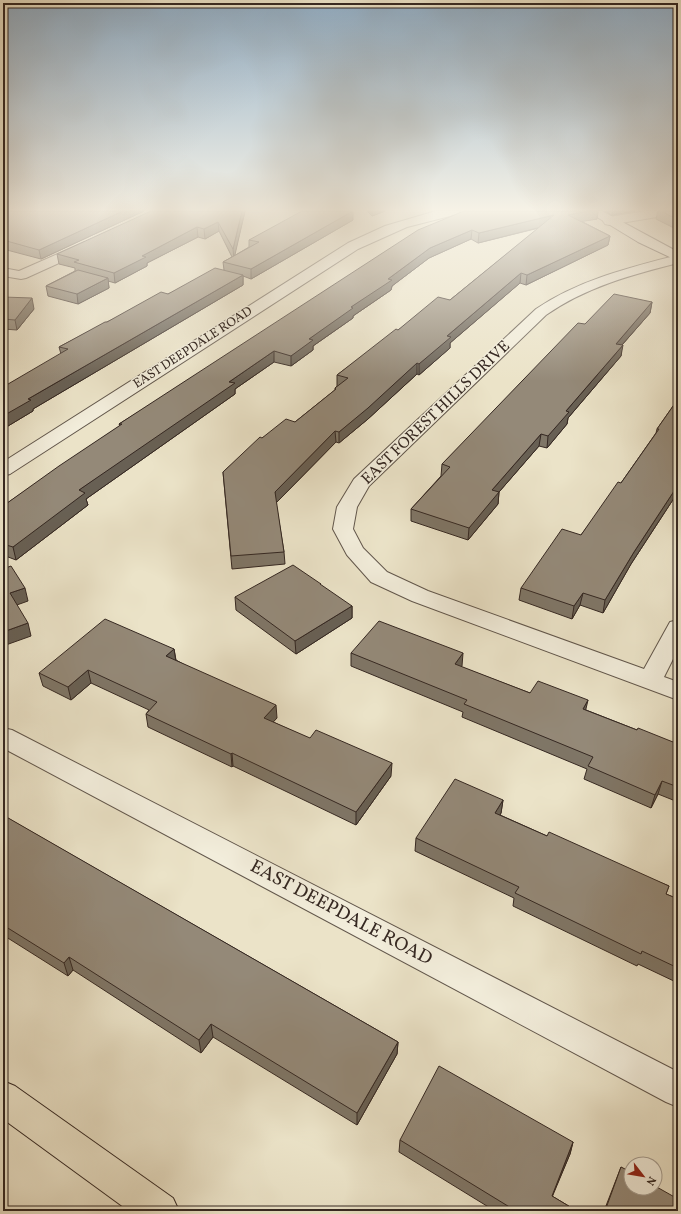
<svg xmlns="http://www.w3.org/2000/svg" width="681" height="1214" viewBox="0 0 681 1214" font-family="Vollkorn,serif">
<style>
.lines{fill:none;stroke-linecap:round;stroke-linejoin:round}
.street-casing{stroke:#62574c;stroke-width:2}
.secondary-casing{stroke:#352822;stroke-width:2}
.primary-casing{stroke:#352822;stroke-width:2}
.street{fill:#f2eddb;fill-rule:evenodd}
.secondary{fill:#f2eddb;fill-rule:evenodd}
.primary{fill:#ebe3c8;fill-rule:evenodd}
.wall{fill:#7f7667;stroke:#352822}
.shaded-wall{fill:#686054;stroke:#352822}
.building{fill:#948978;stroke:#352822}
.labels{text-anchor:middle;dominant-baseline:central;stroke-width:3;stroke-linejoin:round;paint-order:stroke}
.far-street-label{font-size:13px;fill:#352822;stroke:#f2eddb}
.street-label{font-size:16px;fill:#352822;stroke:#f2eddb}
.near-street-label{font-size:19px;fill:#352822;stroke:#f2eddb}
</style>
<rect width="100%" height="100%" fill="#ebe3c8"/>
<filter id="stains"><feTurbulence type="fractalNoise" baseFrequency=".005" numOctaves="4"/><feColorMatrix values="0 0 0 0 .2 0 0 0 0 .09 0 0 0 0 .02 0 0 0 .5 -.17"/></filter>
<radialGradient id="worn" r=".72"><stop offset=".6" stop-color="#630" stop-opacity="0"/><stop offset="1" stop-color="#630" stop-opacity=".3"/></radialGradient>
<g class="lines">
<g class="street-casing">
<path id="street" d="M436 211H460L458 214 407 227 358 249 10 474 3 476V462L348 243 385 226Z
M646 211H675L669 215 609 225 605 224 603 221 605 218 609 217Z
M85 242 90 243 91 246 90 249 26 278 21 279 3 276V268L19 271Z
M678 255V263C631 275 586 287 546 315L369 486 357 507 353 529 363 548 387 572 428 591 644 669 670 622 678 620V649L664 677 678 682V700L412 601 371 582 347 555 333 529 337 507 354 479 536 309C579 280 628 268 678 255Z
M3 728 12 730 678 1072V1107L666 1102 3 748Z"/>
</g>
<g class="secondary-casing">
<path id="secondary" d="M587 211H602L678 252V261L638 242Z"/>
</g>
<g class="primary-casing">
<path id="primary" d="M3 1081 15 1086 173 1198 179 1211H129L3 1119Z"/>
</g>
<use href="#street" class="street"/>
<use href="#secondary" class="secondary"/>
<use href="#primary" class="primary"/>
</g>
<path class="wall" d="M3 211H144L41 259 3 249Z
M245 211 234 256 249 247V240L353 220 251 279 243 276V285L33 409V411L3 429 61 354 59 347 107 322 168 294 224 270 223 262 232 257 219 231 205 239 198 237 147 263V266L115 283 108 281 109 288 78 304 48 296 46 286 75 271V268L59 264 57 254Z
M367 211H385L372 216Z
M464 211H598L597 219 581 221 610 236 608 245 526 285 520 283 450 343V348L419 375 417 374 368 419 339 443 336 442 276 503 284 552 285 564 232 569 223 472 262 438 295 422 335 390V388L337 386V375L398 330 450 300 539 228 478 243 471 239 429 258 392 286 391 290 353 316V318L313 346V350L291 366 274 362 235 389V394L86 499 88 505 16 560 3 555V506L120 426 119 424Z
M605 211H635L612 215Z
M658 211H678V230L656 219Z
M3 297 34 309 17 330 3 329Z
M652 302 650 313 622 345 621 356 568 418 567 424 547 448 539 446 499 492 498 504 468 540 411 521V509L441 476 442 464 585 324Z
M678 399V492L631 564 603 613 580 605 572 619 519 600 521 588 581 535 621 483 656 433 657 429Z
M235 597 352 606V618L296 654 236 610Z
M174 649 176 660 277 718 273 722 391 776 356 825 233 766 232 767 148 727 146 714 149 710 91 683 71 700 43 686 39 673Z
M351 653 462 666 461 667 530 693 586 710 637 730 678 744V802L658 794 651 808 584 779 587 769 462 717 463 712 351 666Z
M503 800 501 813 500 815 547 836 669 886 666 894 678 899V983L638 964 637 966 513 906 514 898 415 851 416 838Z
M3 813 4 816 398 1042 397 1054 357 1125 213 1037 201 1053 73 970 68 976 3 935Z
M400 1140 573 1142 570 1154 552 1196 577 1211H495L399 1152Z
M621 1167 678 1211H604Z"/>
<path class="shaded-wall" d="M123 211H144L41 259 39 250Z
M242 211H245L234 259 233 249Z
M353 211V220L251 279V269Z
M372 211H385L372 216Z
M588 211H598L597 219 567 224 568 215Z
M613 211H635L612 215Z
M554 215 553 224 478 243 479 233Z
M218 222 219 231 205 239 204 229Z
M197 227 198 237 147 263V266L115 283 114 273 142 256Z
M472 230 471 239 429 258 392 286 391 290 353 316V318L313 346V350L291 366V356L309 339 388 279 430 248Z
M610 236 608 245 526 285 527 275Z
M521 273 520 283 450 343V348L419 375V364L447 336Z
M243 275V285L33 409V411L3 429V416L28 399Z
M108 278 109 288 78 304 77 294Z
M32 298 34 309 17 330 15 320Z
M652 302 650 313 614 354 616 344Z
M623 345 621 356 568 418 567 424 547 448 548 436 566 411Z
M274 351V362L235 389V394L86 499 88 505 16 560 13 547 79 490 229 382Z
M417 363V374L368 419 339 443V432Z
M335 431 336 442 275 504V492Z
M541 434 539 446 499 492 498 504 468 540 469 528 492 490Z
M678 485V492L631 564 603 613 605 600 634 552Z
M25 588 28 601 14 606 10 593Z
M583 593 580 605 572 619 574 606Z
M352 606V618L296 654 295 641Z
M28 623 31 636 3 646V632Z
M174 649 176 662 166 656Z
M463 653 462 666 454 677 455 664Z
M88 670 91 683 71 700 68 687Z
M588 700 585 713 583 709Z
M276 705 277 718 265 731 264 718Z
M232 753 233 766 232 767 231 754Z
M392 763 391 776 356 825V812Z
M662 781 658 794 651 808 655 795Z
M503 800 501 813 493 826 495 813Z
M69 957 73 970 68 976 64 963Z
M211 1024 213 1037 201 1053 199 1040Z
M398 1042 397 1054 357 1125V1113Z
M573 1142 570 1154 548 1207 552 1196Z"/>
<path class="building" d="M3 211H123L39 250 3 240Z
M151 211H242L233 249 218 222 204 229 197 227 142 256 146 257 114 273 74 262 79 260 57 254Z
M302 211H353L251 269 223 262 259 242 249 240Z
M464 211H588L568 215 610 236 527 275 521 273 447 336 451 337 419 364 417 363 368 408 339 432 335 431 275 492 284 552 231 556 223 472 260 437 262 438 286 419 295 422 336 389 335 388 348 378 337 375 396 329 398 330 438 297 450 300 554 215 479 233 472 230 430 248 388 279 392 280 351 307 353 308 309 339 313 340 291 356 274 351 229 382 235 383 79 490 85 493 13 547 3 544V506L59 466 122 424H119L418 230Z
M661 211H678V220Z
M215 268 243 275 28 399 31 400 3 416V387L68 349 59 347 105 322H107L161 292 168 294Z
M78 270 108 278 77 294 46 286Z
M614 294 652 302 616 344 623 345 566 411 569 412 548 436 541 434 492 490 499 492 469 528 411 509 450 467 442 464 578 323 585 324Z
M3 297 32 298 15 320 3 319Z
M678 399V485L634 552 605 600 583 593 574 606 521 588 562 529 581 535 618 482 621 483 659 429H657Z
M293 565 321 584H320L352 606 295 641 235 597Z
M11 566 25 588 10 593 28 623 3 632V569Z
M105 619 174 649 166 656 276 705 264 718 310 738 316 730 392 763 356 812 232 753 231 754 146 714 157 702 88 670 68 687 39 673Z
M379 621 463 653 455 664 530 693 538 681 588 700 583 709 637 730 638 728 678 744V787L662 781 655 795 588 766 593 757 464 704 467 700 351 653Z
M455 779 503 800 495 813 547 836 549 832 669 886 666 894 678 899V968L642 951 641 954 515 893 519 887 416 838Z
M3 815 398 1042 357 1113 211 1024 199 1040 69 957 64 963 3 925V894L7 890 3 887Z
M439 1066 573 1142 552 1196 577 1211H516L400 1140Z
M621 1167 631 1172V1188H655V1186L678 1199V1211H605Z"/>
<linearGradient id="sky" x2="0" y2="1"><stop stop-color="#90adc5"/><stop offset="0.55" stop-color="#f6f2e6"/><stop offset="1" stop-color="#f6f2e6" stop-opacity="0"/></linearGradient>
<rect width="681" height="381" fill="url(#sky)"/>
<g class="labels">
<g class="far-street-label">
<text transform="translate(193 348) rotate(-33)">EAST DEEPDALE ROAD</text>
</g>
<g class="street-label">
<text transform="translate(436 413) rotate(-44)">EAST FOREST HILLS DRIVE</text>
</g>
<g class="near-street-label">
<text transform="translate(341 913) rotate(28)">EAST DEEPDALE ROAD</text>
</g>
</g>
<rect width="681" height="1214" fill="none" stroke="#ebe3c8" stroke-width="16"/>
<rect x="4" y="4" width="673" height="1206" fill="none" stroke="#352822" stroke-width="2"/>
<rect x="8" y="8" width="665" height="1198" fill="none" stroke="#352822"/>
<g transform="translate(643 1176) rotate(121)"><circle r="19" fill="#f2eddb" stroke="#a69e91"/>
<path d="M0-3L7 15L0 10L-7 15Z" fill="#8f2418"/>
<text y="-6" font-size="11" font-weight="bold" text-anchor="middle" fill="#352822">N</text>
</g>
<rect width="100%" height="100%" filter="url(#stains)"/>
<rect width="100%" height="100%" fill="url(#worn)"/>
</svg>
